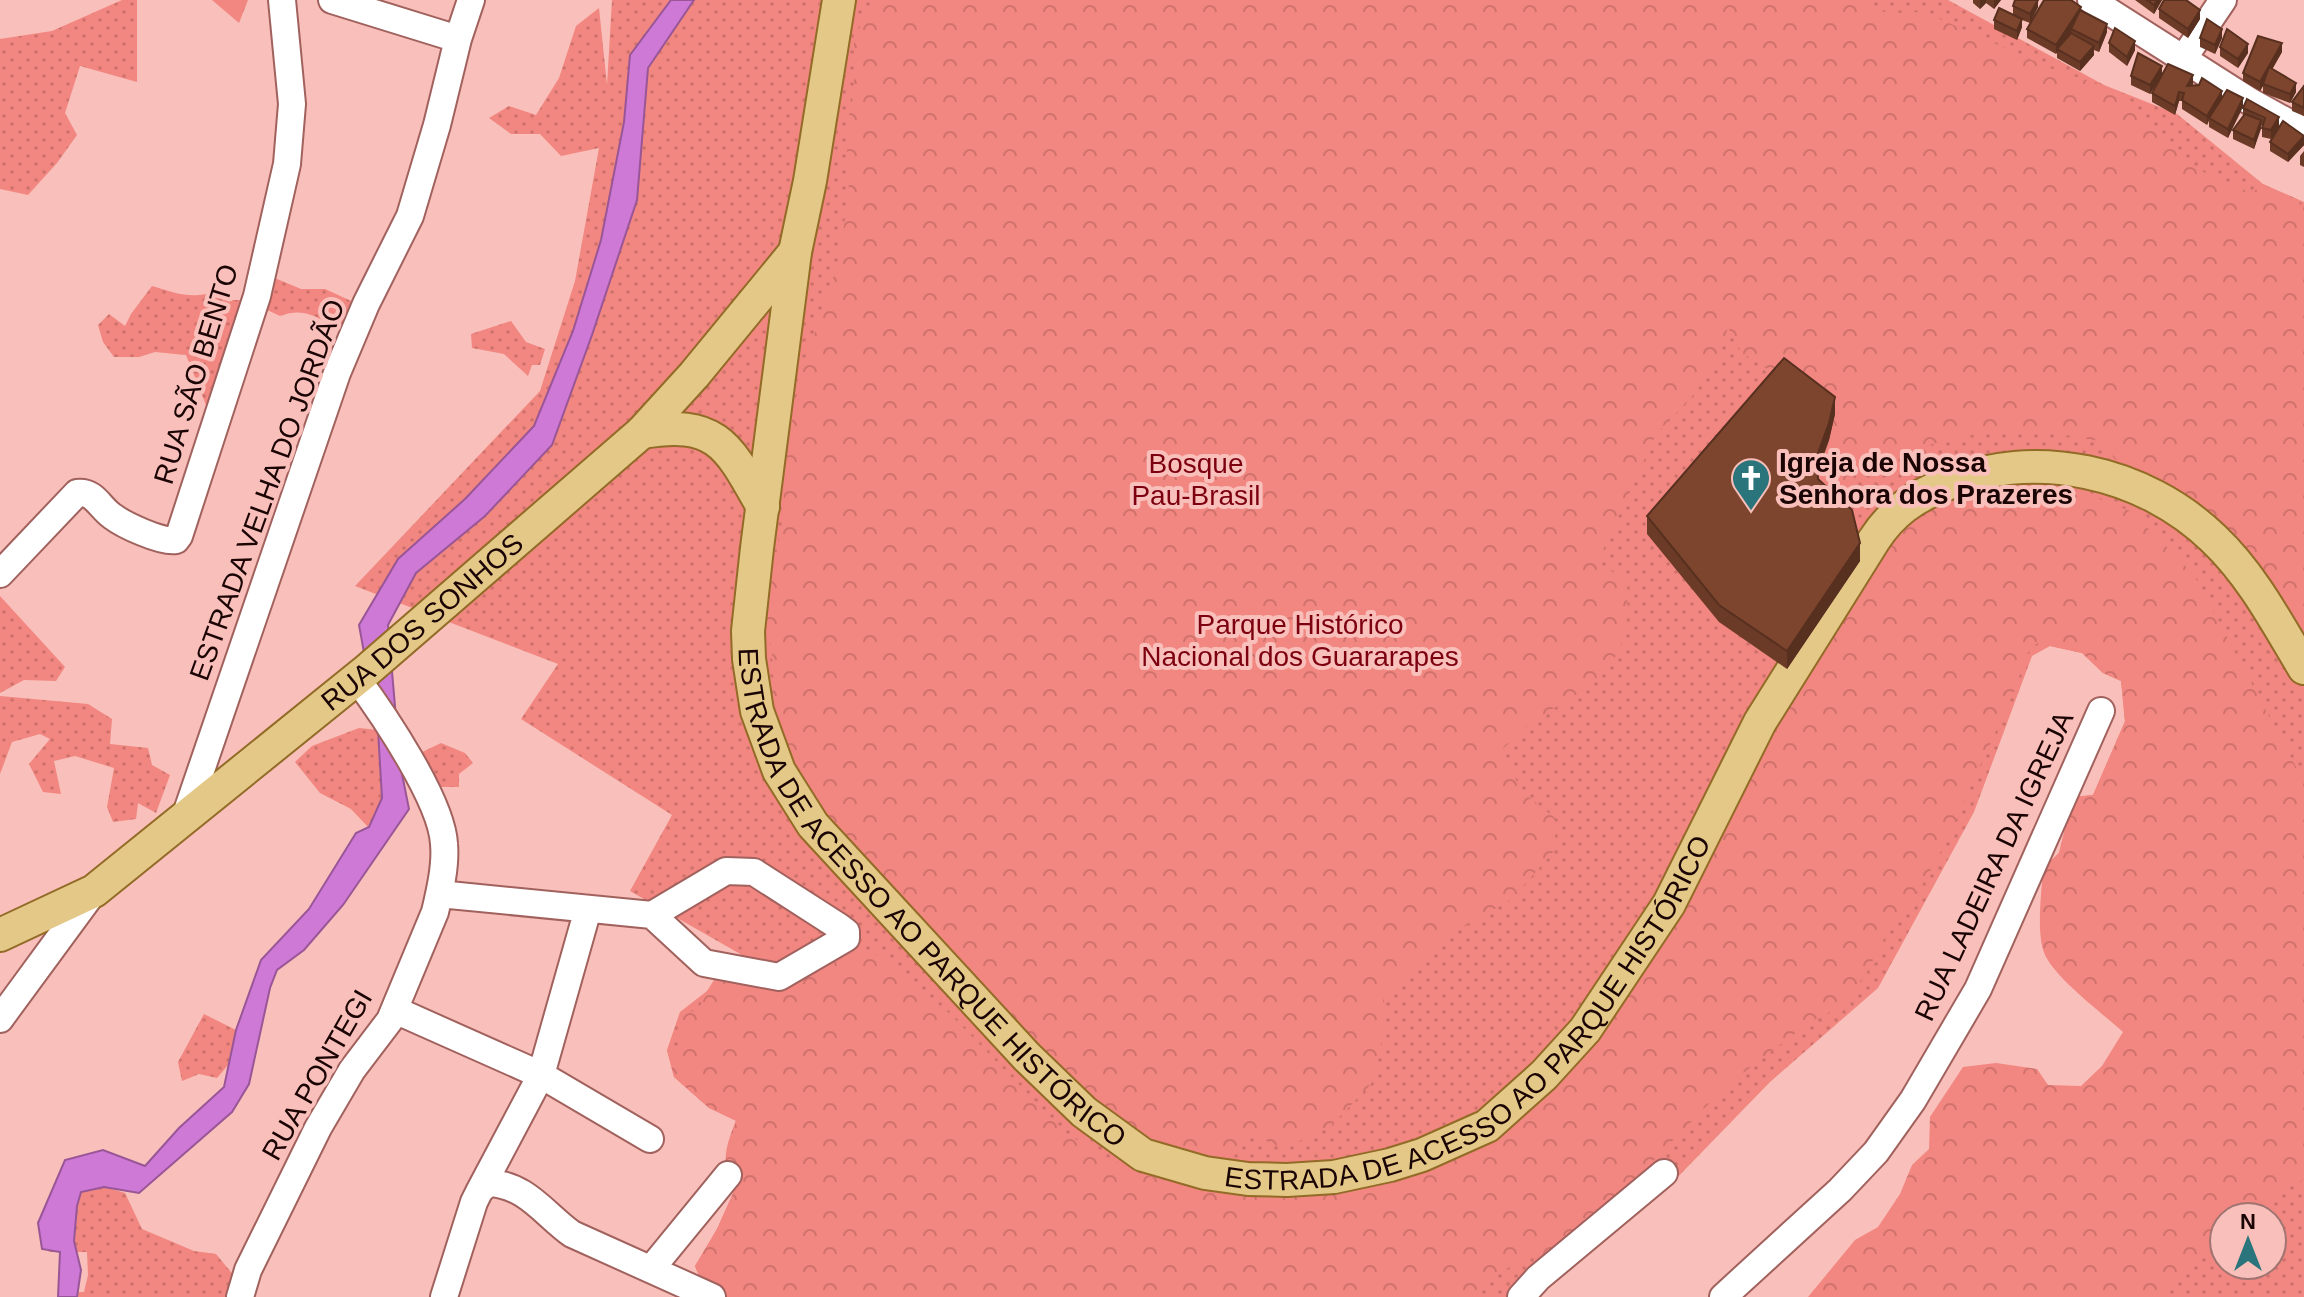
<svg xmlns="http://www.w3.org/2000/svg" width="2304" height="1297" viewBox="0 0 2304 1297" font-family="Helvetica,sans-serif">
<style>
.grass{fill:url(#grass-dots);fill-rule:evenodd}
.forest{fill:url(#forest-crowns)}
.water{fill:#cf79d6;stroke:#995697;stroke-width:2}
.lines{fill:none;stroke-linecap:round;stroke-linejoin:round}
.minor-casing{stroke:#a1615d;stroke-width:30}
.major-casing{stroke:#926b26;stroke-width:36}
.minor{stroke:#fff;stroke-width:26}
.major{stroke:#e4c888;stroke-width:32}
.wall{fill:#6c3b27}
.shaded-wall{fill:#583020}
.building{fill:#7d452d;stroke:#583020;stroke-width:2}
.labels{text-anchor:middle;dominant-baseline:central;stroke-width:8;stroke-linejoin:round;paint-order:stroke}
.street-label{font-size:28px;fill:#1a0404;stroke:#f9bfba}
.poi-label{font-size:28px;font-weight:bold;fill:#1a0404;stroke:#f9bfba;text-anchor:start}
.park-label{font-size:28px;fill:#7d0011;stroke:#f9bfba}
</style>
<defs>
<pattern id="grass-dots" width="8" height="8" patternUnits="userSpaceOnUse" patternTransform="scale(2)"><rect width="8" height="8" fill="#f28680"/><path d="M2 2h.1M6 6h.1" fill="none" stroke="#cf726d" stroke-width="1.8" stroke-linecap="round"/></pattern>
<pattern id="forest-crowns" width="20" height="18" patternUnits="userSpaceOnUse" patternTransform="scale(2)"><rect width="20" height="18" fill="#f28680"/><path d="M2 6a3 3 0 1 1 6 0M12 15a3 3 0 1 1 6 0" fill="none" stroke="#cf726d"/></pattern>
</defs>
<rect width="100%" height="100%" fill="#f9bfba"/>
<path class="grass" d="M122 0H137V82L80 66 65 113 77 135 57 163 28 195 0 189V39L52 31Z
M612 0H1948L2104 85 2177 114 2263 184 2304 202V1297H1831L2216 1028 2046 956 2041 929 2043 868 2059 853 2073 797 2093 795 2125 721 2121 681 2103 673 2082 653 2050 646 2032 656 1974 812 1878 988 1770 1082 1668 1187 1629 1189 1521 1297H708L695 1266 717 1229 737 1185C718 1163 727 1145 736 1120L709 1108 674 1077 667 1050 680 1012 707 991 728 958 742 955 630 891 672 815 521 719 558 664 355 586 540 391 575 281 599 148 561 156 540 134H511L489 118 509 106 536 115 559 78 576 26 599 8 607 85ZM2224 1217H2272V1265H2224Z
M270 276 301 289H325L360 305 348 334C323 323 309 305 280 316L261 307Z
M152 286C178 294 193 300 220 290L227 300H242L208 410 186 355 155 352 139 357H114L103 342 98 325 109 314 125 326 131 314Z
M511 321 526 342 545 349 540 365H532L528 376 504 354 472 348 471 334Z
M0 596 65 667 56 681 24 680 0 693Z
M0 696 88 704 112 719 110 744 148 748 152 765 170 775 156 813 138 803 136 819 113 822 107 807 114 768 75 756 54 761 61 794 43 792 29 764 50 739 40 734 12 742 0 774Z
M359 728 378 730 382 798 368 827 351 809 320 793 295 762 312 746Z
M441 743 465 753 473 763 459 774V787H434L416 755Z
M204 1014 236 1030 228 1065 217 1078 199 1074 182 1081 178 1062Z
M71 1162 105 1187 125 1193 142 1229 194 1251 216 1254 235 1277 229 1297H58V1293L84 1292 88 1275 87 1252H49L38 1223Z"/>
<path class="forest" d="M212 0H248L239 23Z
M878 0H1860L1870 9 1893 13 1924 12 2059 72 2104 85 2159 132 2192 167 2252 193 2263 184 2304 206V659L2180 494 2115 459 2100 441C2078 438 2055 432 2033 431 1983 427 1902 447 1860 475 1850 481 1841 490 1831 498L1818 496C1816 466 1829 444 1835 414L1792 378 1767 369 1742 353 1728 327 1719 359 1691 398 1656 434 1597 563 1627 580C1627 600 1629 624 1622 643 1604 688 1565 698 1529 724 1520 731 1511 741 1502 750L1521 791 1555 818V850L1512 899 1458 930 1423 957 1384 998 1385 1028 1371 1084 1332 1125 1283 1149 1252 1133 1223 1163 1136 1143 899 930 764 721 774 694 772 653 762 587 781 534 788 442 800 377 838 264 849 193 846 131 854 92V36Z
M1997 479 2036 481 2082 492 2130 511 2154 534 2194 575 2304 782V1179L2238 1217H2224V1227L2155 1297H1808L1855 1240 1878 1227 1900 1194 1912 1165 1929 1149 1930 1117 1963 1067 1996 1063 2037 1069 2048 1085 2081 1086 2102 1066 2123 1032C2102 1013 2059 981 2046 957 2035 936 2042 892 2043 868L2059 853 2073 797 2093 795 2125 722 2121 681 2103 673 2082 653 2050 646 2042 638 2024 657 2017 685 1958 814 1953 830 1920 889 1891 925 1867 972 1842 1006 1810 1022 1726 1086 1558 1259 1529 1256 1484 1282 1473 1297H708L695 1266 717 1229 737 1184H746L725 1162 736 1121 709 1108 674 1077 667 1050H680V1012L697 1011 728 958 762 949 888 955 913 984 949 1013 1067 1134 1131 1171 1197 1189 1270 1191 1354 1175 1487 1108 1559 1041 1630 944 1732 738 1817 584 1867 535Z"/>
<path class="water" d="M671 0H694L648 68 637 200 592 335 552 445 485 516 416 573 388 625 400 764 409 809 343 905 304 950 277 970 270 988 249 1084 232 1112 139 1193 104 1187 81 1192 77 1206 74 1241 81 1270 77 1297H58L60 1252 42 1249 38 1223 65 1160 103 1150 145 1166 179 1128 224 1087 236 1030 261 960 309 909 356 833 369 827 382 798 378 730 359 625 398 559 465 499 534 426 573 331 601 240 624 122 630 55Z"/>
<g class="lines">
<g class="minor-casing">
<path id="minor" d="M332 0 458 39
M2091 0 2251 102 2304 131
M2183 59 2223 0
M0 574 77 493C95 491 99 507 112 516 124 525 162 543 176 540L179 536 257 296 287 164 292 104 282 0
M184 820 337 373 366 304 410 216 437 125 458 39 471 0
M439 894 652 915 704 963 779 977 846 938V932L838 926 754 872 726 871 652 915
M395 1010 541 1075 650 1139
M0 1019 94 891
M480 1190 541 1075 588 909
M651 1269 728 1175
M240 1297 248 1270 318 1128 352 1070 390 1020 435 912C440 891 446 865 444 844 442 801 383 714 357 679
M444 1297 474 1202 480 1190 489 1183C527 1185 544 1214 572 1234L712 1297
M1521 1297 1538 1278 1664 1173
M1723 1297 1840 1190 1876 1152 1913 1100 1978 989 2101 711"/>
</g>
<g class="major-casing">
<g id="major">
<path id="s1" d="M839 0 810 181 795 252 757 548 748 631 749 659 757 711 779 771 813 825 1027 1057 1084 1112 1143 1155 1205 1173 1248 1179 1287 1180 1334 1177 1390 1165 1422 1155 1487 1126 1544 1075 1585 1030 1669 904 1760 722 1874 540C1892 512 1914 497 1944 485 2035 447 2144 471 2214 539 2252 575 2277 623 2304 668"/>
<path d="M642 432C718 419 729 447 763 507"/>
<path id="s2" d="M0 935 94 891 365 672 642 432 694 375 795 252"/>
</g>
</g>
<use href="#minor" class="minor"/>
<use href="#major" class="major"/>
</g>
<path class="wall" d="M1973 0H2001L1994 9 1986 3 1980 9 1973 3Z
M2038 0V7L2030 23 2022 20V27L2017 40 1994 29V20L2013 14V6Z
M2135 0H2162L2154 14Z
M2159 9 2200 19 2188 38 2159 18Z
M2081 11 2107 32 2099 52 2094 50V55L2080 71 2057 58V51L2056 54 2027 38V29Z
M2200 38H2222L2215 54 2200 47Z
M2109 43 2135 50 2127 66 2109 52Z
M2220 47 2248 53 2238 68 2220 56Z
M2282 52 2272 69 2296 92 2290 103 2263 93V86L2260 91 2243 81V73Z
M2168 64 2193 84 2192 86 2222 98H2243L2228 138 2209 127V121L2207 125 2182 109V101H2179L2175 115 2152 102V93Z
M2162 75 2150 94 2131 85V76Z
M2304 86V116L2292 111V102Z
M2243 108 2279 126 2271 139 2262 137V126L2261 125 2254 149 2233 139V130L2243 116Z
M2304 136V145L2288 162 2270 151V142Z
M2304 151V167L2300 165V156Z
M1835 414 1829 440 1818 471V479L1860 561 1787 669 1719 622 1647 534V516Z"/>
<path class="shaded-wall" d="M1980 0H1986V3L1980 9Z
M1994 0H2001L1994 9Z
M2038 0V7L2030 23V14Z
M2157 0H2162L2154 14V5Z
M2081 7V16L2056 54V45Z
M2200 10V19L2188 38V29Z
M2022 19V27L2017 40V31Z
M2107 24V32L2099 52V43Z
M2222 29V38L2215 54V45Z
M2135 41V50L2127 66V57Z
M2282 43V52L2260 91V82Z
M2248 44V53L2238 68V59Z
M2094 46V55L2080 71V62Z
M2162 66V75L2150 94V85Z
M2193 75V84L2187 95V86Z
M2296 83V92L2290 103V94Z
M2222 91V100L2209 118 2207 125V116Z
M2179 92V101L2175 115V106Z
M2243 98V107L2228 138V129Z
M2279 117V126L2271 139V130Z
M2261 120V129L2254 149V140Z
M2304 136V145L2288 162V154Z
M1835 397V414L1829 440 1817 473V456Z
M1860 543V561L1787 669V651Z"/>
<path class="building" d="M2015 0H2038L2030 14 2013 6Z
M2044 0H2071L2081 7 2056 45 2027 29Z
M2147 0H2157L2154 5Z
M2164 0H2186L2200 10 2188 29 2159 9Z
M1999 8 2022 19 2017 31 1994 20Z
M2080 10 2107 24 2099 43 2071 29Z
M2207 19 2222 29 2215 45 2200 38Z
M2115 28 2135 41 2127 57 2109 43Z
M2227 29 2248 44 2238 59 2220 47Z
M2071 33 2094 46 2080 62 2057 49Z
M2258 36 2282 43 2260 82 2243 73Z
M2138 53 2162 66 2150 85 2131 76Z
M2168 64 2193 75 2187 86 2199 85 2202 78 2222 91 2207 116 2182 100 2184 93 2179 92 2175 106 2152 93Z
M2269 67 2296 83 2290 94 2263 84Z
M2304 86V108L2292 102Z
M2227 90 2243 98 2228 129 2209 118Z
M2247 99 2279 117 2271 130 2262 128 2265 118 2243 108Z
M2245 114 2261 120 2254 140 2233 130Z
M2283 121 2304 136 2288 154 2270 142Z
M1784 358 1835 397 1829 423 1817 456 1818 479 1852 510 1860 543 1787 651 1719 605 1647 516Z"/>
<defs>
<g id="church-pin" transform="scale(2)"><path d="M0 17L-7.5 6A9.5 9.5 0 1 1 7.5 6Z" fill="#2a747b" stroke="#f9bfba"/><path d="M-1.2-6h2.4v3.5h3.3v2.4h-3.3V6h-2.4V-.1h-3.3v-2.4h3.3Z" fill="#fff"/></g>
</defs>
<g fill-rule="evenodd">
<use href="#church-pin" x="1751" y="478"/>
</g>
<g class="labels">
<g class="street-label">
<text transform="translate(196 374) rotate(-73)">RUA SÃO BENTO</text>
<text transform="translate(267 490) rotate(-70)">ESTRADA VELHA DO JORDÃO</text>
<text stroke="none"><textPath href="#s2" startOffset="528">RUA DOS SONHOS</textPath></text>
<text transform="translate(1994 866) rotate(-65)">RUA LADEIRA DA IGREJA</text>
<text stroke="none"><textPath href="#s1" startOffset="972">ESTRADA DE ACESSO AO PARQUE HISTÓRICO</textPath></text>
<text stroke="none"><textPath href="#s1" startOffset="1716">ESTRADA DE ACESSO AO PARQUE HISTÓRICO</textPath></text>
<text transform="translate(317 1075) rotate(-60)">RUA PONTEGI</text>
</g>
<g class="poi-label">
<text x="1779" y="462">Igreja de Nossa<tspan x="1779" dy="32">Senhora dos Prazeres</tspan></text>
</g>
<g class="park-label">
<text x="1196" y="463">Bosque<tspan x="1196" dy="32">Pau-Brasil</tspan></text>
<text x="1300" y="624">Parque Histórico<tspan x="1300" dy="32">Nacional dos Guararapes</tspan></text>
</g>
</g>
<g transform="translate(2248 1241)"><circle r="38" fill="#f9bfba" stroke="#a07471" stroke-width="2"/>
<path d="M0-6L14 30L0 20L-14 30Z" fill="#2a747b"/>
<text y="-12" font-size="22" font-weight="bold" text-anchor="middle" fill="#1a0404">N</text>
</g>
</svg>
